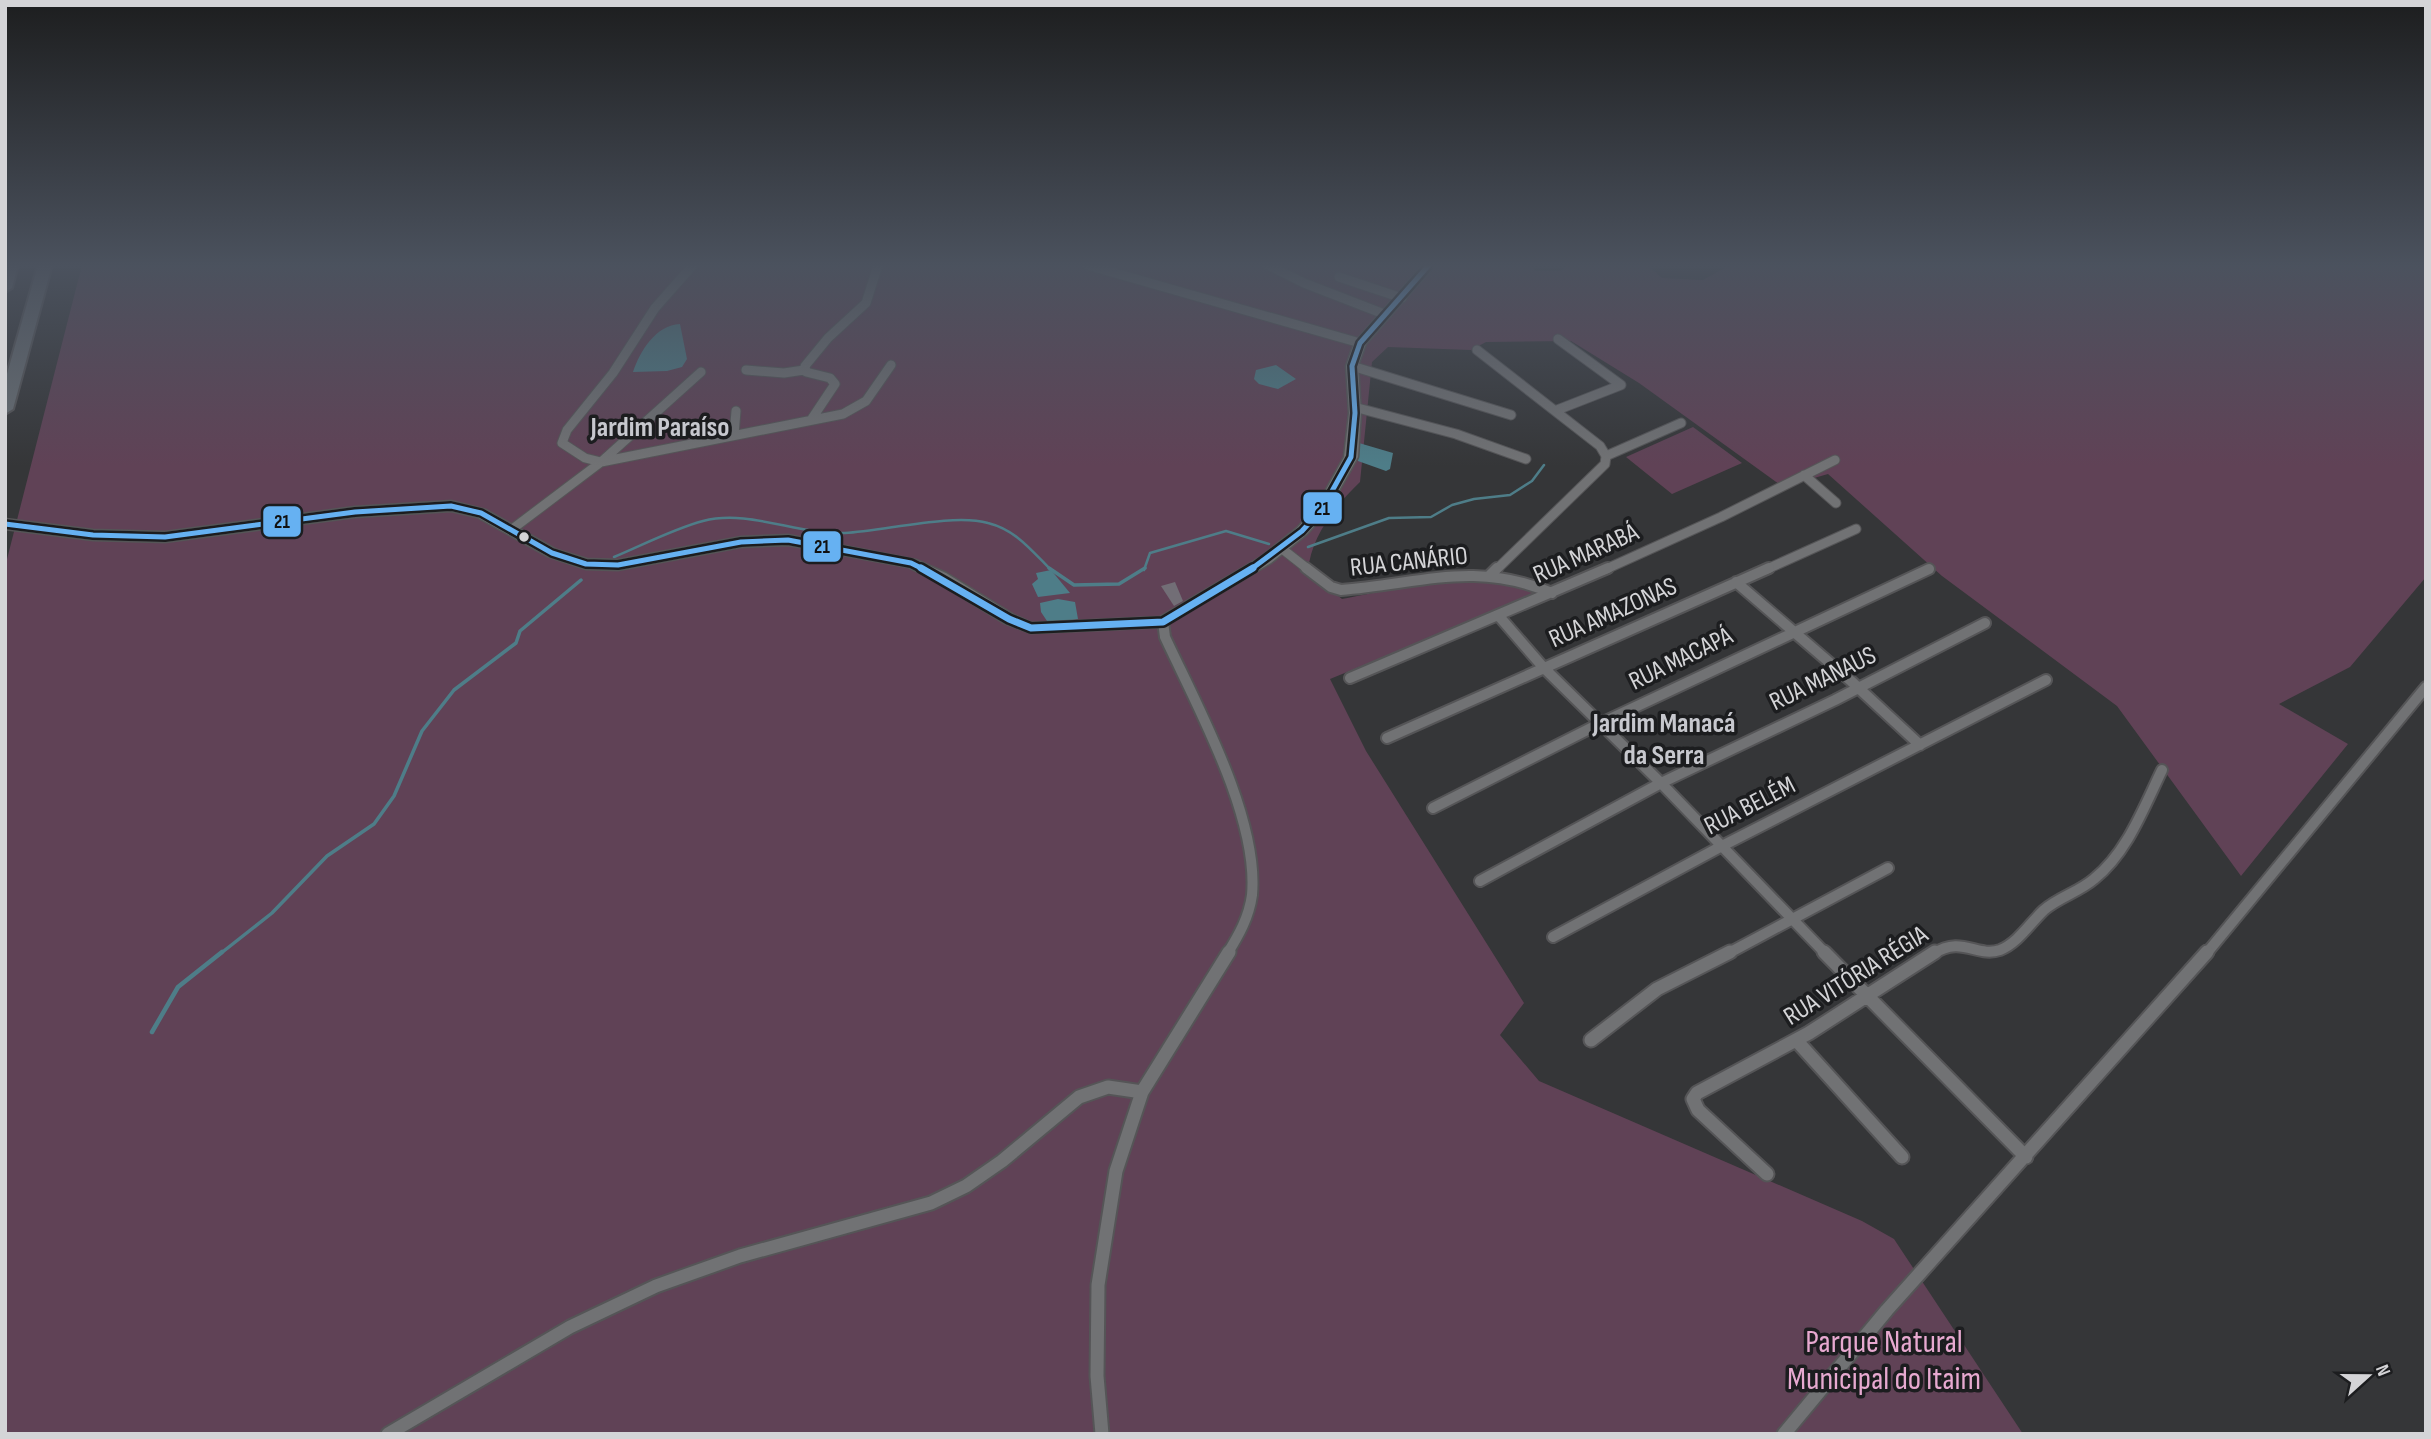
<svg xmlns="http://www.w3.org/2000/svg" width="2431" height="1439" viewBox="0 0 2431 1439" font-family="'Sofia Sans Condensed',sans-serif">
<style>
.green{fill:#604256}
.water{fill:#4e7d88}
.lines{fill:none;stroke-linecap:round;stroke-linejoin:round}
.stream-far2{stroke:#4e7d88;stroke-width:2.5}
.stream-far1{stroke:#4e7d88;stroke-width:3.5}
.stream{stroke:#4e7d88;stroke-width:4.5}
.building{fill:#726e76}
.street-far2-casing{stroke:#555557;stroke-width:11}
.street-far1-casing{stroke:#555557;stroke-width:14}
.street-casing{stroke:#555557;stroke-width:17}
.secondary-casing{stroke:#555557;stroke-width:3}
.highway-casing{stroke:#555557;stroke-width:4}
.street-far2{stroke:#717274;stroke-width:9}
.street-far1{stroke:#717274;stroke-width:10}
.street{stroke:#717274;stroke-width:13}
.secondary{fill:#717274;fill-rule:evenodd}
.highway{fill:#696f74;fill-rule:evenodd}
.bus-1-far1-casing{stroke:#1c1d1f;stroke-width:10}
.bus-1-casing{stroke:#1c1d1f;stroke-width:12}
.bus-1-far1{stroke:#66b1f2;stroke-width:5}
.bus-1{stroke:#66b1f2;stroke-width:7}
.bus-dot{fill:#d4d4d7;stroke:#1c1d1f;stroke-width:2.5}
.labels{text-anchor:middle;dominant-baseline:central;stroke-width:7;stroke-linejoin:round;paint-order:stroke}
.street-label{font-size:26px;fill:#d4d4d7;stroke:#1c1d1f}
.neighbourhood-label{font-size:28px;font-weight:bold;fill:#c7c8ce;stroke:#1c1d1f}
.near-park-label{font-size:32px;fill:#e7a9d0;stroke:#1c1d1f}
.line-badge{stroke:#1c1d1f;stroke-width:2.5}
.pale-badge-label{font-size:19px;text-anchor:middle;font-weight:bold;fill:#111}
</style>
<rect width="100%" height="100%" fill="#353638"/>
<path class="green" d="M82 265H1531L1535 271H1560L1568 265H1647L1662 278 1703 280 1730 265H2426V577L2350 667 2279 704 2348 744 2241 876 2117 706 1942 576 1828 474 1783 487 1639 383 1571 341 1486 342 1471 350 1388 347 1372 362 1360 482C1336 505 1311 536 1308 571L1342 599C1396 589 1491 566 1540 593L1330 679 1366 751 1524 1003 1500 1035 1539 1081 1862 1221 1894 1239 2023 1434H5V567Z
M1693 427 1742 463 1672 494 1626 457Z"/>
<path class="water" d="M680 324 687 359 682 367 667 371 633 372C640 351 656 325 680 324Z
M1276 365 1296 379 1278 389 1259 384 1254 379 1256 370Z
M1359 443 1393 453 1390 469 1386 471 1358 461Z
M1051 570 1070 593 1038 597 1032 584 1038 579 1036 573Z
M1058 599 1075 602 1078 619 1062 622 1047 621 1041 612 1040 603Z"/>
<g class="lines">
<path class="stream-far2" d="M1308 547 1389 518 1431 517 1452 505 1474 499 1510 495 1532 481 1544 465
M614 557C643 545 673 529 703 521 749 509 798 535 845 533 884 531 953 513 988 523 1016 530 1031 550 1051 570
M1144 570 1150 553 1226 531 1269 544"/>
<path class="stream-far1" d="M1049 568 1074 585 1119 584 1145 568
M220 954 272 913 327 856 374 824 394 796 422 731 454 690 516 643 520 631 581 580"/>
<path class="stream" d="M152 1032 178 987 222 952"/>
</g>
<path class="building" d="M1175 582 1183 601 1174 606 1161 586Z"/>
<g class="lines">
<g class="street-far2-casing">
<path id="street-far2" d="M693 265 655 308 613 373 567 430 562 443 585 458 601 462 843 414 866 401 891 365
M1087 265 1360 343
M1268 265 1304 283 1384 314
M1339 277 1402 298
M1477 350 1600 446 1606 456 1605 464 1496 570
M1352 366 1511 415
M746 370 784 373 804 370
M1354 407 1456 434 1526 459
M1557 410 1621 385 1558 339
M811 420 835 384 830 378 806 372 805 366 828 338 866 303 878 265
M734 435 736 411
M1606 456 1681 423
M1804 475 1836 503
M511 530 601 462 701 372
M1281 548 1309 570
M1604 570 1721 517 1835 460
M1765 570 1856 529"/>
</g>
<g class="street-far1-casing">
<path id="street-far1" d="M1306 568 1331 587 1341 590C1420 584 1475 560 1552 593
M1489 576 1497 568
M1736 582 1851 681 1920 745
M1498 615 1543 667 1661 783 1826 954
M1163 622 1165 637C1197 706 1259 818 1252 895 1249 917 1239 935 1227 954
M1350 678 1608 568
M1387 738 1769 568
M1433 808 1599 724 1929 569
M1480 881 1661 783 1835 700 1985 623
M1553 937 1720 847 2046 680
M1727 954 1888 868
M1933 954C1962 935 1977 958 2000 950 2018 943 2030 923 2044 910 2059 897 2079 892 2094 879 2127 853 2144 807 2162 770
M2206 954 2426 687"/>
</g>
<g class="street-casing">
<path id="street" d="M1824 952 2026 1157
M1591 1040 1657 989 1730 952
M1796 1040 1902 1157
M1767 1174 1698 1110 1693 1099 1697 1093 1809 1033 1935 952
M388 1434 570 1327 656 1286 740 1256 931 1203 966 1186 1002 1161 1079 1097 1108 1087 1142 1092
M1102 1434 1097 1376 1098 1285 1116 1171 1142 1092 1229 952
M1784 1434 1887 1310 2207 952"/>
</g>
<g class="secondary-casing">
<path id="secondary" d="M1423 265H1435L1366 344 1358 366 1361 413 1358 457 1327 512 1307 534 1271 563 1163 627 1031 633 1004 623 936 581 908 567 788 545 741 547 618 570 586 569 547 556 477 517 451 511 355 517 165 542 93 540 5 529V519L93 530 165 532 355 507 451 501 486 510 557 550 587 559 618 560 741 537 788 535 916 560 946 573 1014 615 1032 623 1160 617 1261 557 1297 528 1317 506 1344 457 1349 413 1346 366 1354 343Z"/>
</g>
<g class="highway-casing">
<path id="highway" d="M5 265H18L12 288 5 292Z
M38 265H52L13 409 5 414V381Z"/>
</g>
<use href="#street-far2" class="street-far2"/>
<use href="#street-far1" class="street-far1"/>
<use href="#street" class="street"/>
<use href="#secondary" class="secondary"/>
<use href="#highway" class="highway"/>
<g class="bus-1-far1-casing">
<path id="bus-1-far1" d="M5 524 93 535 165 537 355 512 451 506 481 513 552 553 586 564 618 565 741 542 788 540 911 563 925 570
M1250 570 1302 531 1322 509 1351 457 1355 413 1352 366 1360 343 1429 265"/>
</g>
<g class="bus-1-casing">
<path id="bus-1" d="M921 568 1009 619 1031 628 1163 622 1253 568"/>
</g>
<use href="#bus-1-far1" class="bus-1-far1"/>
<use href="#bus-1" class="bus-1"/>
</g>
<linearGradient id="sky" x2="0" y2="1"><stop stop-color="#1d1e1f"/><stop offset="0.57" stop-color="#4b525e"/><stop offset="1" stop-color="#4b525e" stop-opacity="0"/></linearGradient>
<rect width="2431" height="466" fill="url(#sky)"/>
<circle class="bus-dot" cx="524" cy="537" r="6"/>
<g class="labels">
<g class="street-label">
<text transform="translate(1586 554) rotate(-24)">RUA MARABÁ</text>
<text transform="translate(1409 562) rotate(-6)">RUA CANÁRIO</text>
<text transform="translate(1613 613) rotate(-24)">RUA AMAZONAS</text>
<text transform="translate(1681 659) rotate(-26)">RUA MACAPÁ</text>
<text transform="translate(1823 679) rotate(-26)">RUA MANAUS</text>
<text transform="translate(1750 806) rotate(-27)">RUA BELÉM</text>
<text transform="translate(1856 976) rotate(-32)">RUA VITÓRIA RÉGIA</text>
</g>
<g class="neighbourhood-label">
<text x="660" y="427">Jardim Paraíso</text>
<text x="1664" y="723">Jardim Manacá<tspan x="1664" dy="32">da Serra</tspan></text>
</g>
<g class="near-park-label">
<text x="1884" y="1342">Parque Natural<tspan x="1884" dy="37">Municipal do Itaim</tspan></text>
</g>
</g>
<g class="line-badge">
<rect x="1302" y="491" width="41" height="34" rx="7" fill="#66b1f2"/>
<rect x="262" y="505" width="40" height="33" rx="7" fill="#66b1f2"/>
<rect x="802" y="530" width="40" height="33" rx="7" fill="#66b1f2"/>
</g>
<g class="pale-badge-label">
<text x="1322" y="515">21</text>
<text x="282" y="528">21</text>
<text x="822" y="553">21</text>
</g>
<rect width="2431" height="1439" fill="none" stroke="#d4d4d7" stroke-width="14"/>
<g transform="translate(2368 1376) rotate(69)" stroke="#1c1d1f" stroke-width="5" paint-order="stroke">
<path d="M0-5L12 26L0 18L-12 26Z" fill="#d4d4d7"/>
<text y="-10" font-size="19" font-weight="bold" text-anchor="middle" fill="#d4d4d7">N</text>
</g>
</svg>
